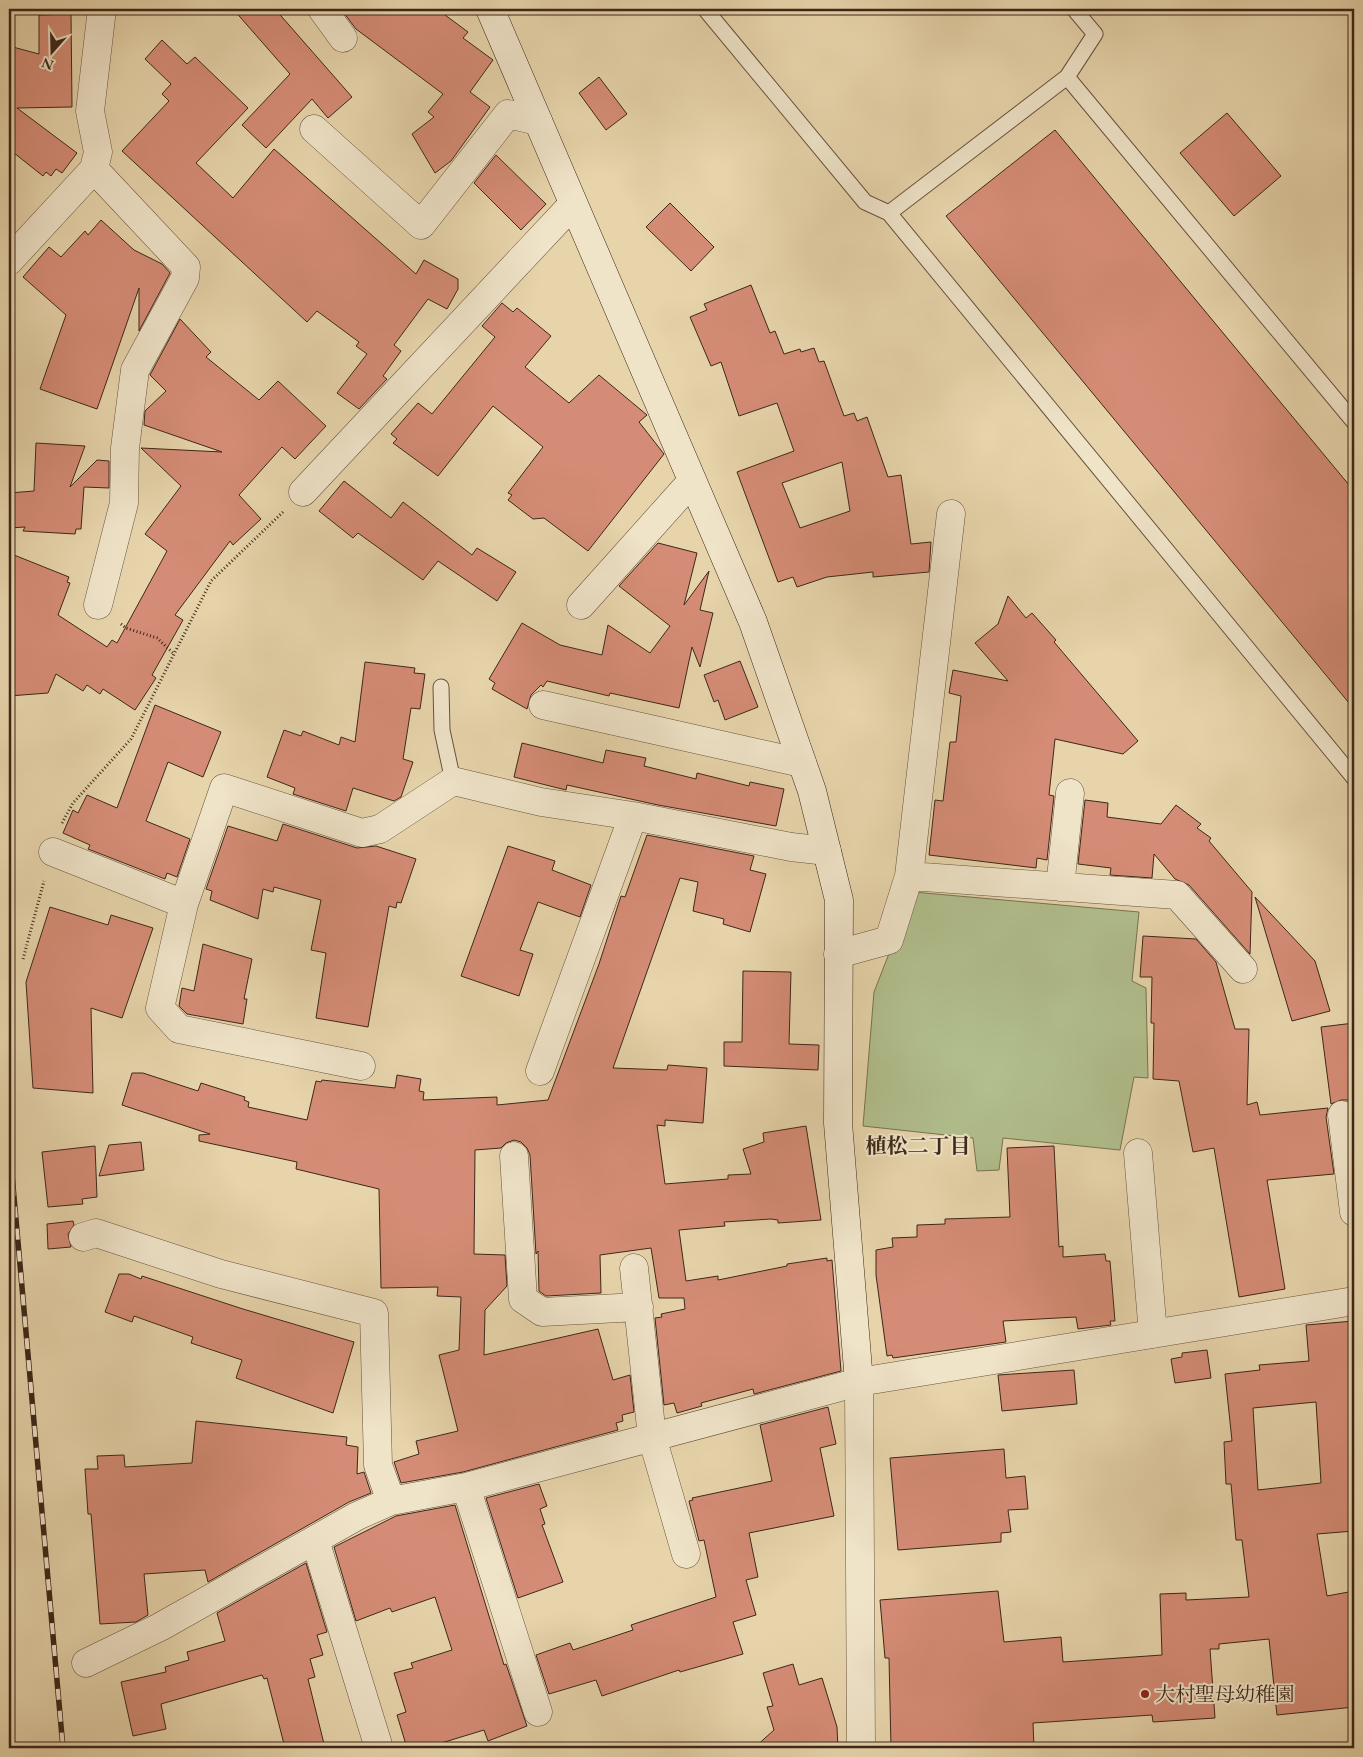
<svg xmlns="http://www.w3.org/2000/svg" width="1363" height="1757" viewBox="0 0 1363 1757" font-family="'EB Garamond','Noto Serif JP',serif">
<style>
.green{fill:#b1be8d;stroke:#777253}
.building{fill:#d58c76;stroke:#3d2719;fill-rule:evenodd}
.lines{fill:none;stroke-linecap:round;stroke-linejoin:round}
.lane-casing{stroke:#68523e;stroke-width:17}
.street-casing{stroke:#68523e;stroke-width:29}
.secondary-casing{stroke:#3d2719;stroke-width:29}
.path{stroke:#3d2719;stroke-width:3;stroke-dasharray:1 2.5;stroke-linecap:butt}
.lane{stroke:#efe3c8;stroke-width:15}
.street{stroke:#efe3c8;stroke-width:28}
.secondary{stroke:#efe3c8;stroke-width:28}
.rail-casing{stroke:#3d2719;stroke-width:5.5}
.rail{stroke:#efe3c8;stroke-width:4;stroke-dasharray:11;stroke-linecap:butt}
.poi-dot{fill:#8f2418;stroke:#efe3c8;stroke-width:2}
.labels{text-anchor:middle;dominant-baseline:central;stroke-width:4;stroke-linejoin:round;paint-order:stroke}
.poi-label{font-size:20px;fill:#3d2719;stroke:#efe3c8;text-anchor:start}
.neighbourhood-label{font-size:21px;font-weight:bold;fill:#3d2719;stroke:#efe3c8}
</style>
<rect width="100%" height="100%" fill="#e7d4ab"/>
<filter id="stains"><feTurbulence type="fractalNoise" baseFrequency=".004" numOctaves="4"/><feColorMatrix values="0 0 0 0 .2 0 0 0 0 .09 0 0 0 0 .02 0 0 0 .5 -.17"/></filter>
<radialGradient id="worn" r=".72"><stop offset=".6" stop-color="#630" stop-opacity="0"/><stop offset="1" stop-color="#630" stop-opacity=".3"/></radialGradient>
<path class="green" d="M913 892 1139 912 1132 981 1146 988 1148 1078 1134 1077 1120 1150 1003 1138 999 1170 977 1171 973 1138 863 1126 874 992Z"/>
<path class="building" d="M233 9H275L352 97 328 118 312 99 266 148 242 125 290 74Z
M341 9H437L468 32 463 38 493 60 470 92 490 107 451 161 435 173 412 134 434 117 428 112 443 94 356 29Z
M71 14 72 107 17 108 77 153 62 173 56 169 51 176 46 172 43 176 9 149V46L39 54V15Z
M162 40 187 64 195 57 248 108 196 163 233 198 274 149 416 274 424 260 458 279V289L447 309 428 299 394 345 401 351 383 376 387 379 359 409 337 393 367 354 356 346 359 342 317 311 307 322 122 151 169 101 162 94 171 84 145 59Z
M599 77 627 114 606 130 579 93Z
M1227 113 1281 176 1234 216 1180 153Z
M1055 130 1354 491V709L946 216Z
M496 155 546 204 521 230 474 183Z
M670 203 714 247 691 271 646 227Z
M101 220 134 250 162 264 170 273 139 331V288L97 409 40 389 66 315 23 277 49 247 61 257 85 231 88 235Z
M751 285 770 333 775 331 784 354 800 349 801 352 814 348 819 362 824 361 844 416 854 413 857 421 867 417 888 477 901 475 911 544 931 542 929 572 873 577V572L827 577 797 587 793 577 778 582 737 472 794 451 777 403 739 416 721 362 711 366 690 317 707 310 704 304ZM842 462 850 511 800 528 782 483Z
M502 303 513 312 517 308 551 336 525 367 569 403 599 375 647 415 639 422 664 454 588 551 544 518 533 519 508 500 512 495 508 493 543 447 493 406 438 476 393 443 397 439 391 434 418 403 432 414 495 337 482 326Z
M180 319 211 352 206 357 259 400 278 381 326 426 295 459 282 447 239 495 261 519 233 545 230 541 175 615 183 620 152 675 156 678 135 710 103 689 100 694 87 685 83 691 56 674 48 693 9 696V553L69 577 67 582 70 583 58 615 107 647 112 640 117 643 167 551 145 534 181 486 141 448 222 452 144 425 145 411 166 391 150 375Z
M36 443 85 446 70 487 97 460 109 461V488L84 487 81 529H76L75 534 23 531 25 527 9 528V493L34 491Z
M344 481 391 518 403 502 472 555 477 548 516 572 497 601 438 561 423 580 358 533 353 538 319 511Z
M658 543 697 553 684 605 709 571 700 610 713 613 700 667 692 647 679 708 610 693 609 696 547 681 543 687 541 685 531 695 527 709 492 689 495 683 489 679 522 623 560 645 602 655 608 625 650 653 670 626 619 586Z
M1008 596 1026 618 1032 613 1056 640 1054 642 1138 741 1123 754 1055 739 1049 795 1054 796 1047 860 1037 858 1036 868 929 855 935 800 943 801 950 742H956L961 696 949 693 953 670 1008 681 975 643 998 624Z
M740 661 758 707 725 720 718 700 714 702 704 675Z
M365 662 415 668 414 673 425 674 420 709 411 708 403 759 413 762 401 797 394 801 353 788 346 811 293 794 295 788 267 777 284 730 301 736 303 731 339 745 341 737 355 742Z
M155 705 221 732 203 777 168 762 146 821 190 839 177 877 167 873 165 879 88 849 90 845 63 833 73 810 78 813 87 795 117 808Z
M522 743 603 763 606 750 646 758 644 766 696 779 697 773 749 786 750 782 784 789 776 826 658 805 567 785 566 790 514 777Z
M1085 800 1108 803 1107 817 1161 824 1176 805 1201 824 1197 828 1211 838 1209 841 1252 892 1250 954 1189 885 1175 879 1154 854 1152 878 1110 875 1111 868 1078 864Z
M283 824 357 848 376 846 416 859 401 903 397 902 396 908 389 906 368 1027 316 1018 326 953 311 950 321 900 274 887 273 892 263 889 258 919 210 900 212 891 206 889 228 826 277 841Z
M647 835 754 856 750 870 766 874 750 932 723 924 724 919 693 911 698 882 680 878 613 1068 667 1070 668 1065 707 1068 703 1123 665 1120V1126L657 1125 665 1184 728 1179V1175L751 1174 743 1149 764 1142 763 1133 806 1126 821 1220 778 1223V1220L771 1219 724 1222 725 1226 679 1230 686 1281 718 1276V1280L787 1266V1264L827 1258V1261L832 1260 841 1371 754 1394 753 1389 701 1403 702 1406 677 1413 674 1403 664 1405 655 1318 662 1317 661 1314 685 1309 684 1298H659L651 1248 600 1255 601 1293 546 1296 539 1291 538 1251 536 1254 530 1155 527 1148 521 1142 514 1140 506 1143 501 1148 475 1150 474 1254 505 1255 507 1286 485 1310 484 1355 598 1329 613 1380 630 1375 634 1412 622 1415 623 1421 616 1423 618 1430 463 1472 401 1483 394 1462 419 1454 416 1441 458 1431 439 1355 459 1350 461 1297 437 1296 438 1287 381 1288 379 1189 296 1169 297 1162 199 1141V1135L210 1134 122 1105 132 1073H143L198 1091 201 1083 245 1097 244 1100 249 1102 248 1107 307 1120 316 1081 321 1082 322 1080 395 1088 397 1075 421 1079 419 1091 424 1092 423 1100 497 1097V1105L548 1100 599 964 621 896 625 897Z
M508 846 555 861 552 870 591 885 580 917 538 902 520 950 533 954 519 996 461 976Z
M1255 897 1315 961 1330 1011 1292 1021Z
M50 907 108 925 111 915 153 928 122 1018 91 1008 93 1093 33 1088 26 982Z
M1143 936 1196 939 1216 962 1235 1029H1249L1247 1105 1257 1102 1260 1115 1328 1108 1326 1117 1334 1174 1267 1180 1285 1289 1239 1297 1214 1148 1193 1152 1179 1081 1153 1079 1154 1023H1151L1152 977H1140Z
M203 944 252 959 244 999H247L243 1024 187 1014 179 1006 182 988 194 991Z
M743 971 791 972 789 1044 819 1045 818 1070 724 1066V1042H742Z
M1354 1023V1105L1348 1100H1341L1331 1104 1321 1027Z
M141 1142 144 1170 99 1176 109 1145Z
M95 1146 97 1197 82 1199 83 1204 48 1207 42 1152Z
M1054 1146 1059 1247 1063 1246V1257L1105 1254 1106 1261H1110L1115 1321H1110L1111 1325 1078 1329 1076 1317 1003 1321 1006 1342 893 1358 892 1355 887 1356 876 1275V1250L893 1247 892 1238 917 1237V1225L945 1224V1219L1010 1217 1007 1148Z
M73 1221 74 1225 68 1234 71 1247 48 1249 47 1224Z
M119 1274H129L141 1279 142 1276 243 1309 354 1342 333 1413 236 1378 242 1360 191 1343 193 1337 134 1316 132 1322 105 1312Z
M1354 1321V1531L1317 1534 1327 1596 1354 1591V1707L1277 1715 1269 1639 1219 1644V1649H1210L1215 1718 1153 1722 1152 1715 1033 1723 1034 1748H891L889 1658H885L880 1600 998 1591 1004 1642 1061 1637 1063 1662 1162 1655 1160 1594 1186 1593V1600L1249 1597 1242 1540H1236L1231 1484H1226L1224 1442 1232 1441 1225 1374 1260 1370 1259 1365 1309 1361 1306 1325ZM1316 1402 1321 1483 1258 1490 1253 1408Z
M1207 1350 1211 1378 1175 1383 1171 1359 1182 1357V1353Z
M1074 1370 1077 1404 1002 1411 998 1375Z
M828 1407 836 1444 820 1448 834 1516 749 1533 758 1577 746 1580 756 1615 733 1622 743 1654 680 1672 679 1670 602 1696 596 1680 549 1694 536 1655 570 1643 573 1650 633 1630 631 1625 716 1597 704 1540 699 1541 689 1501 693 1500 692 1498 772 1481 760 1425Z
M196 1421 347 1437 346 1445 358 1447 357 1474 364 1472 371 1493 349 1502 208 1582 205 1570 144 1574 148 1615 136 1622 100 1624 91 1514H88L85 1469H98L97 1456 124 1455 125 1467 192 1463Z
M1004 1449 1006 1478 1025 1476 1028 1509 1008 1510 1011 1532 1001 1533V1542L898 1550 890 1458Z
M539 1484 547 1506 540 1509 545 1524 542 1525 563 1582 518 1598 486 1498Z
M455 1505 504 1665 506 1664 527 1726 488 1741 484 1730 425 1748H407L397 1715 406 1712 394 1673 413 1668 411 1663 452 1650 435 1597 392 1612 390 1608 356 1621 334 1547 396 1516Z
M306 1563 327 1632 317 1635 323 1655 310 1659 315 1677 308 1679 325 1748H285L267 1678 264 1679 262 1675 161 1704 166 1729 133 1736 121 1682 166 1672 165 1667 189 1660 187 1652 225 1641 217 1613Z
M793 1664 799 1685 822 1678 837 1727 838 1748H754L774 1730 767 1707 773 1706 763 1673Z"/>
<g class="lines">
<g class="lane-casing">
<path id="lane" d="M705 9 865 202 889 213 1354 778
M1067 77 1354 422
M889 213 1067 77 1095 34 1074 9
M441 687 442 730 453 781"/>
</g>
<g class="street-casing">
<path id="street" d="M322 9 343 38
M314 129 421 225 508 114 538 121
M9 261 94 169
M303 492 573 204
M98 605 124 503 125 448 135 370 185 278 186 267 94 169 98 152 90 111 102 9
M581 605 692 481
M543 705 802 763
M53 852 184 904
M909 876 951 514
M1060 887 1070 793
M838 954 889 940 909 876 1177 895 1243 969
M361 1066 179 1029 160 1008 184 904 224 788 362 833 380 829 453 781 541 802 633 816
M540 1071 633 816 791 847 827 851
M1342 1115 1354 1212
M1138 1153 1153 1334
M514 1156 523 1299 542 1312 639 1307
M83 1237 96 1233 221 1274 374 1313 378 1465 391 1501
M634 1268 652 1437 686 1554
M859 1382 861 1748
M466 1487 538 1712
M315 1540 379 1748
M86 1663 160 1627 357 1516 391 1501 466 1487 859 1382 1354 1301"/>
</g>
<g class="secondary-casing">
<path id="secondary" d="M490 9 753 622 812 791 839 900 838 1123 859 1382"/>
</g>
<path class="path" d="M121 624 126 628 157 638 174 654
M62 823 73 803 131 739 211 581 283 512
M23 959 44 881"/>
<use href="#lane" class="lane"/>
<use href="#street" class="street"/>
<use href="#secondary" class="secondary"/>
<g class="rail-casing">
<path id="rail" d="M9 1141 63 1748"/>
</g>
<use href="#rail" class="rail"/>
</g>
<circle class="poi-dot" cx="1145" cy="1694" r="5"/>
<g class="labels">
<g class="poi-label">
<text x="1155" y="1694">大村聖母幼稚園</text>
</g>
<g class="neighbourhood-label">
<text x="918" y="1145">植松二丁目</text>
</g>
</g>
<rect width="1363" height="1757" fill="none" stroke="#e7d4ab" stroke-width="30"/>
<rect x="10" y="10" width="1343" height="1737" fill="none" stroke="#3d2719" stroke-width="2.5"/>
<rect x="15" y="15" width="1333" height="1727" fill="none" stroke="#3d2719"/>
<g transform="translate(52 52) rotate(200)" stroke="#efe3c8" stroke-width="4" paint-order="stroke">
<path d="M0-4L9 19L0 12L-9 19Z" fill="#3d2719"/>
<text y="-8" font-size="14" font-weight="bold" text-anchor="middle" fill="#3d2719">N</text>
</g>
<rect width="100%" height="100%" filter="url(#stains)"/>
<rect width="100%" height="100%" fill="url(#worn)"/>
</svg>
